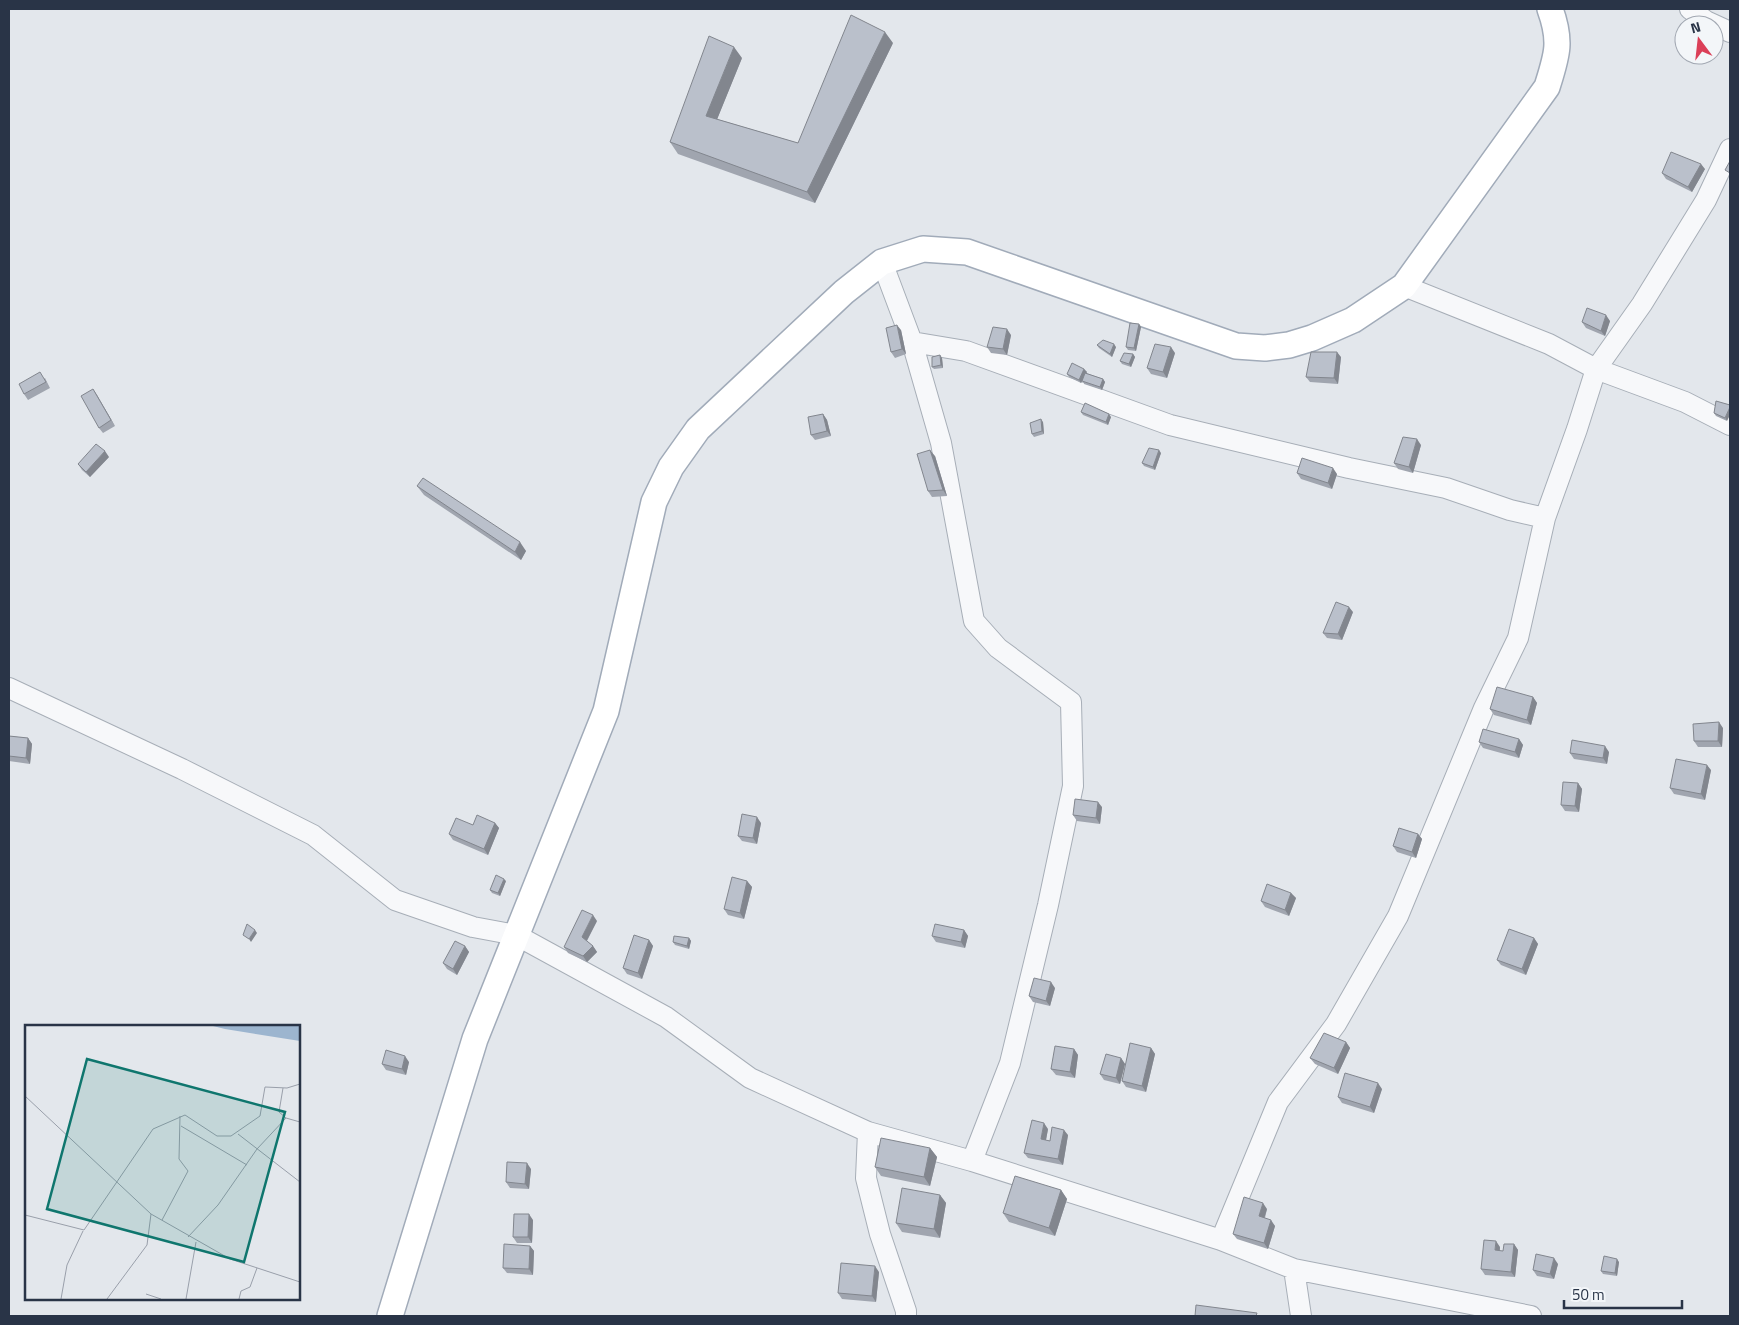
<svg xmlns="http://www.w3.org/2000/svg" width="1739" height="1325" viewBox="0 0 1739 1325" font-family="'Titillium Web',sans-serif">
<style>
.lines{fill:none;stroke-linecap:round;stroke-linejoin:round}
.minor-casing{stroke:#a7aeb7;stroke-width:22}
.major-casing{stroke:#a1abb9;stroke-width:28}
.minor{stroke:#f7f8fa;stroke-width:20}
.major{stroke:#fff;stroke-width:25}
.wall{fill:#a0a5af}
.shaded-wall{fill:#82868e}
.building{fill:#bac0cb;stroke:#82868e}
.inset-road{fill:none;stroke:#999faa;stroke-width:1}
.view{fill:#0f766e;fill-opacity:0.15;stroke:#0f766e;stroke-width:2.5}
.inset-edge{fill:none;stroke:#293447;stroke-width:2.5}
</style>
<rect width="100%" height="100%" fill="#e3e7ec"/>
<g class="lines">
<g class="minor-casing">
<path id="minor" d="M1690 9 1706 21 1730 32
M882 262 912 342 941 443 974 621 998 648 1071 702 1073 786 1048 905 1010 1063 972 1161
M1404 286 1549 344 1596 369 1685 402 1730 425
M912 342 966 351 1170 425 1349 468 1446 488 1510 510 1545 518
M9 688 182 769 313 835 395 900 473 927 516 935 666 1017 750 1078 868 1132 972 1161 1221 1240 1294 1269 1531 1316
M868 1132 866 1178 880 1234 906 1311V1316
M1221 1240 1278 1102 1336 1024 1398 916 1484 708 1518 638 1545 518 1577 429 1596 369 1642 304 1706 200 1730 149
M1294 1269 1301 1316"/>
</g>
<g class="major-casing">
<path id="major" d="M390 1316 475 1039 606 711 654 502 671 467 698 429 844 292 882 262 923 249 967 252 1236 346 1265 348 1289 345 1312 338 1353 320 1404 286 1547 87C1557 55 1562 42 1550 9"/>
</g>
<use href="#minor" class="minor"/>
<use href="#major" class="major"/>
</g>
<path class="wall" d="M893 43 815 203 678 154 670 142 742 58 717 119 798 143Z
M1705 169 1692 192 1666 179 1662 173Z
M1610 321 1605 336 1586 328 1582 322Z
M1139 324 1141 327 1136 351 1128 350 1126 347Z
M901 330 906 354 895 358 891 352Z
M1011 335 1007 355 991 353 987 347Z
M1097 345 1116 347 1112 357 1099 348Z
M1175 353 1167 378 1151 374 1147 368Z
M1133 354 1135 357 1131 367 1122 364 1120 361Z
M940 355 942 358 943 368 934 369 932 367Z
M1341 357 1338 384 1310 382 1306 377Z
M1084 369 1087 372 1086 373 1103 379 1105 382 1102 390 1084 384 1083 380 1081 383 1069 377 1067 374Z
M45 378 50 388 28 400 24 394Z
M93 389 115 426 103 433 99 428Z
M1716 401 1727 421 1716 416 1714 413Z
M1081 412 1111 417 1108 425 1083 415Z
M823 414 827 420 831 436 815 440 811 435Z
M1043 422 1044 434 1034 437 1032 434Z
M1421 445 1413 473 1398 469 1394 463Z
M1161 453 1155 470 1144 466 1142 463Z
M935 456 947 496 932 497 928 491Z
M109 457 90 477 82 470 78 464Z
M1297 473 1337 474 1332 489 1301 479Z
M417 486 526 551 521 560 424 495Z
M1353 612 1342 640 1327 638 1323 633Z
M1533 697 1537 703 1531 725 1494 715 1490 709Z
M1723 728 1722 747H1698L1694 741Z
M9 736 28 738 32 744 30 764 9 761Z
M1519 739 1523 745 1519 758 1483 748 1479 742Z
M1609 752 1607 764 1574 759 1570 753Z
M1711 770 1705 800 1674 794 1670 788Z
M1578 783 1582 789 1579 812 1565 811 1561 805Z
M1102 807 1100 824 1077 821 1073 815Z
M495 823 499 828 488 855 453 840 449 834 473 825Z
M761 823 757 844 742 841 738 836Z
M1418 834 1422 839 1416 858 1397 852 1393 846Z
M506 881 500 896 492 893 490 890Z
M747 881 752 887 744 919 728 915 724 909Z
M1291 893 1296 898 1289 916 1265 907 1261 901Z
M597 921 587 941 593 946 597 952 587 962 568 953 564 947Z
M964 930 968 936 965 948 936 942 932 936Z
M689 938 691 941 689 949 675 945 673 942Z
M1534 938 1538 944 1526 975 1501 965 1497 960Z
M649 940 653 946 642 979 627 974 623 968Z
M465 946 469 952 457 975 447 969 443 963Z
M1055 988 1050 1006 1033 1002 1029 996Z
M1346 1042 1350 1048 1338 1074 1315 1064 1310 1058Z
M1151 1048 1155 1054 1146 1092 1126 1087 1122 1081Z
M1074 1049 1078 1055 1075 1078 1056 1075 1051 1069Z
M1121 1058 1125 1064 1120 1084 1104 1080 1100 1074Z
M409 1062 406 1075 386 1070 382 1064Z
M1382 1089 1374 1113 1342 1103 1338 1097Z
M1048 1129 1046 1140 1050 1141 1068 1135 1063 1165 1028 1158 1024 1153Z
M930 1148 937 1157 930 1186 881 1176 875 1167Z
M531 1169 529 1189 510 1188 506 1182Z
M1061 1190 1067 1199 1055 1236 1009 1222 1003 1213Z
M940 1195 946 1203 940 1238 902 1232 896 1223Z
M1267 1209 1265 1218 1275 1226 1268 1249 1237 1239 1233 1234Z
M533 1220 532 1243H517L513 1237Z
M1514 1244 1518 1250 1515 1277 1485 1275 1481 1269 1500 1247V1251H1503Z
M530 1246 534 1251 533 1275 507 1273 503 1268Z
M1619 1262 1617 1276 1603 1274 1601 1271Z
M1558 1264 1554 1279 1537 1276 1533 1270Z
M879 1272 876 1302 842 1299 838 1293Z"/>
<path class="shaded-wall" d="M885 32 893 43 815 203 807 192Z
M734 47 742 58 714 127 706 116Z
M1701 164 1705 169 1692 192 1688 187Z
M1606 315 1610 321 1605 336 1601 331Z
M1139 324 1141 327 1136 351 1134 348Z
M897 325 901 330 906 354 902 349Z
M1007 329 1011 335 1007 355 1003 349Z
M1114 344 1116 347 1112 357 1110 354Z
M1171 347 1175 353 1167 378 1163 372Z
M1337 352 1341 357 1338 384 1334 378Z
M1133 354 1135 357 1131 367 1129 364Z
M940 355 942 358 943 368 941 365Z
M1084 369 1087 372 1081 383 1079 380Z
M1103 379 1105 382 1102 390 1100 387Z
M93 389 97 395 115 426 111 420Z
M1730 407V415L1727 421 1725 418Z
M823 414 827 420 831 436 827 431Z
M1109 414 1111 417 1108 425 1106 422Z
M1041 419 1043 422 1044 434 1042 431Z
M1417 439 1421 445 1413 473 1409 467Z
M930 450 935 456 947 496 943 490Z
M1159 450 1161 453 1155 470 1153 467Z
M105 451 109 457 90 477 86 472Z
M1333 468 1337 474 1332 489 1328 483Z
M520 542 526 551 521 560 515 552Z
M1349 607 1353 612 1342 640 1338 634Z
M1533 697 1537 703 1531 725 1527 720Z
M1719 722 1723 728 1722 747 1718 741Z
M28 738 32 744 30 764 26 758Z
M1519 739 1523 745 1519 758 1515 752Z
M1605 746 1609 752 1607 764 1603 758Z
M1707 765 1711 770 1705 800 1701 794Z
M1578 783 1582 789 1579 812 1575 806Z
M1098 802 1102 807 1100 824 1096 818Z
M757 817 761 823 757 844 753 838Z
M495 823 499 828 488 855 484 849Z
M1418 834 1422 839 1416 858 1412 852Z
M504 879 506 881 500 896 498 893Z
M747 881 752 887 744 919 740 913Z
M1291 893 1296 898 1289 916 1285 910Z
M593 915 597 921 586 942 582 937Z
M255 930 257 933 251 942 249 939Z
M964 930 968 936 965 948 961 942Z
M689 938 691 941 689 949 687 946Z
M1534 938 1538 944 1526 975 1522 969Z
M649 940 653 946 642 979 638 973Z
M465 946 469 952 457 975 453 969Z
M593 946 597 952 587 962 583 956Z
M1051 982 1055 988 1050 1006 1046 1001Z
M1346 1042 1350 1048 1338 1074 1334 1068Z
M1151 1048 1155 1054 1146 1092 1142 1086Z
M1074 1049 1078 1055 1075 1078 1070 1072Z
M405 1056 409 1062 406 1075 402 1069Z
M1121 1058 1125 1064 1120 1084 1116 1078Z
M1378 1083 1382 1089 1374 1113 1370 1107Z
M1044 1123 1048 1129 1045 1145 1041 1139Z
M1064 1130 1068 1135 1063 1165 1058 1159Z
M930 1148 937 1157 930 1186 924 1177Z
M527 1163 531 1169 529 1189 525 1184Z
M1061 1190 1067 1199 1055 1236 1049 1228Z
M940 1195 946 1203 940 1238 934 1229Z
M1263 1203 1267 1209 1263 1222 1259 1216Z
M529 1214 533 1220 532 1243 528 1237Z
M1271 1220 1275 1226 1268 1249 1264 1243Z
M1496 1241 1500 1247 1499 1256 1495 1250Z
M1514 1244 1518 1250 1515 1277 1511 1272Z
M530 1246 534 1251 533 1275 529 1269Z
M1554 1258 1558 1264 1554 1279 1550 1274Z
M1617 1259 1619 1262 1617 1276 1615 1273Z
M875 1266 879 1272 876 1302 872 1296Z"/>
<path class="building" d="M851 15 885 32 807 192 670 142 709 36 734 47 706 116 798 143Z
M1671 152 1701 164 1688 187 1662 173Z
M1730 161V173L1725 170Z
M1587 308 1606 315 1601 331 1582 322Z
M1130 323 1139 324 1134 348 1126 347Z
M897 325 902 349 891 352 886 328Z
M993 327 1007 329 1003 349 987 347Z
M1103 340 1114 344 1110 354 1097 345Z
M1155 344 1171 347 1163 372 1147 368Z
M1311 352H1337L1334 378 1306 377Z
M1124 353 1133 354 1129 364 1120 361Z
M940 355 941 365 932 367V357Z
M1072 363 1084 369 1079 380 1067 374Z
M40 372 46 382 24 394 19 384Z
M1085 373 1103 379 1100 387 1082 381Z
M93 389 111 420 99 428 81 396Z
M1716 401 1730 405V407L1725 418 1714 413Z
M1085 403 1109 414 1106 422 1081 412Z
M823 414 827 431 811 435 808 417Z
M1041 419 1042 431 1032 434 1030 423Z
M1403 437 1417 439 1409 467 1394 463Z
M96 444 105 451 86 472 78 464Z
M1149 448 1159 450 1153 467 1142 463Z
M930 450 943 490 928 491 917 454Z
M1302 458 1333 468 1328 483 1297 473Z
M423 478 520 542 515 552 417 486Z
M1336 602 1349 607 1338 634 1323 633Z
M1497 687 1533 697 1527 720 1490 709Z
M1719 722 1718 741H1694L1693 724Z
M1483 729 1519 739 1515 752 1479 742Z
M9 736 28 738 26 758 9 756Z
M1572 740 1605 746 1603 758 1570 753Z
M1676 759 1707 765 1701 794 1670 788Z
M1563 782 1578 783 1575 806 1561 805Z
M1075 799 1098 802 1096 818 1073 815Z
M742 814 757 817 753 838 738 836Z
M477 815 495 823 484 849 449 834 456 818 473 825Z
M1399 828 1418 834 1412 852 1393 846Z
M496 875 504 879 498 893 490 890Z
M732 877 747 881 740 913 724 909Z
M1267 884 1291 893 1285 910 1261 901Z
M582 910 593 915 582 937 593 946 583 956 564 947Z
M247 924 255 930 249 939 243 935Z
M935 924 964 930 961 942 932 936Z
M1509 929 1534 938 1522 969 1497 960Z
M634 935 649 940 638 973 623 968Z
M674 936 689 938 687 946 673 942Z
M455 941 465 946 453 969 443 963Z
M1034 978 1051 982 1046 1001 1029 996Z
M1324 1033 1346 1042 1334 1068 1310 1058Z
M1130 1043 1151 1048 1142 1086 1122 1081Z
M1055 1046 1074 1049 1070 1072 1051 1069Z
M386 1050 405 1056 402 1069 382 1064Z
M1106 1054 1121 1058 1116 1078 1100 1074Z
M1345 1073 1378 1083 1370 1107 1338 1097Z
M1032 1120 1044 1123 1041 1139 1050 1141 1052 1127 1064 1130 1058 1159 1024 1153Z
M881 1138 930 1148 924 1177 875 1167Z
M507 1162 527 1163 525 1184 506 1182Z
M1015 1176 1061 1190 1049 1228 1003 1213Z
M902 1188 940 1195 934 1229 896 1223Z
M1244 1197 1263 1203 1259 1216 1271 1220 1264 1243 1233 1234Z
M514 1214H529L528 1237H513Z
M1484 1240 1496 1241 1495 1250 1503 1251 1504 1244H1514L1511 1272 1481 1269Z
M504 1244 530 1246 529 1269 503 1268Z
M1536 1254 1554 1258 1550 1274 1533 1270Z
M1604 1256 1617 1259 1615 1273 1601 1271Z
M841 1263 875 1266 872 1296 838 1293Z
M1196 1305 1257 1313 1256 1316H1195Z"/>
<g transform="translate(25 1025)">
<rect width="275" height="275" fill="#e3e7ec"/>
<path d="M188 1H275V16L200 4Z" fill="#9cb5cf"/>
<path class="inset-road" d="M258 63 254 87 261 93M0 71 126 189 205 234 275 257M156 101 222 140M213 109 275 157M0 190 59 205 128 104 160 90 192 111H206L235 91 240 62 262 63 275 59M137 195 163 146 154 134 155 91M163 212 193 180 232 124 261 93 275 97M121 269 136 274M36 274 42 240 58 206M82 274 122 220 126 189M161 274 171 217M214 274 216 266 225 262 232 243"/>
<path class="view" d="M62 34 260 87 219 237 22 184Z"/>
<rect width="275" height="275" class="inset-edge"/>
</g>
<rect width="1739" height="1325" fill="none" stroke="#293447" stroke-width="20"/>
<g transform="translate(1699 40) rotate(345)"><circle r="24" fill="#f3f6f9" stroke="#a2a8b2"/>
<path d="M0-4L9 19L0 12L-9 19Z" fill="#db3f58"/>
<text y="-8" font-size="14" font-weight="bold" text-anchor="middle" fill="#293447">N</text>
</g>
<path d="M1564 1300v8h118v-8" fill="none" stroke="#293447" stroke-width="2.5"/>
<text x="1572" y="1300" font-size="15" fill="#293447" stroke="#f3f6f9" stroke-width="4" paint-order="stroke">50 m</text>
</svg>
